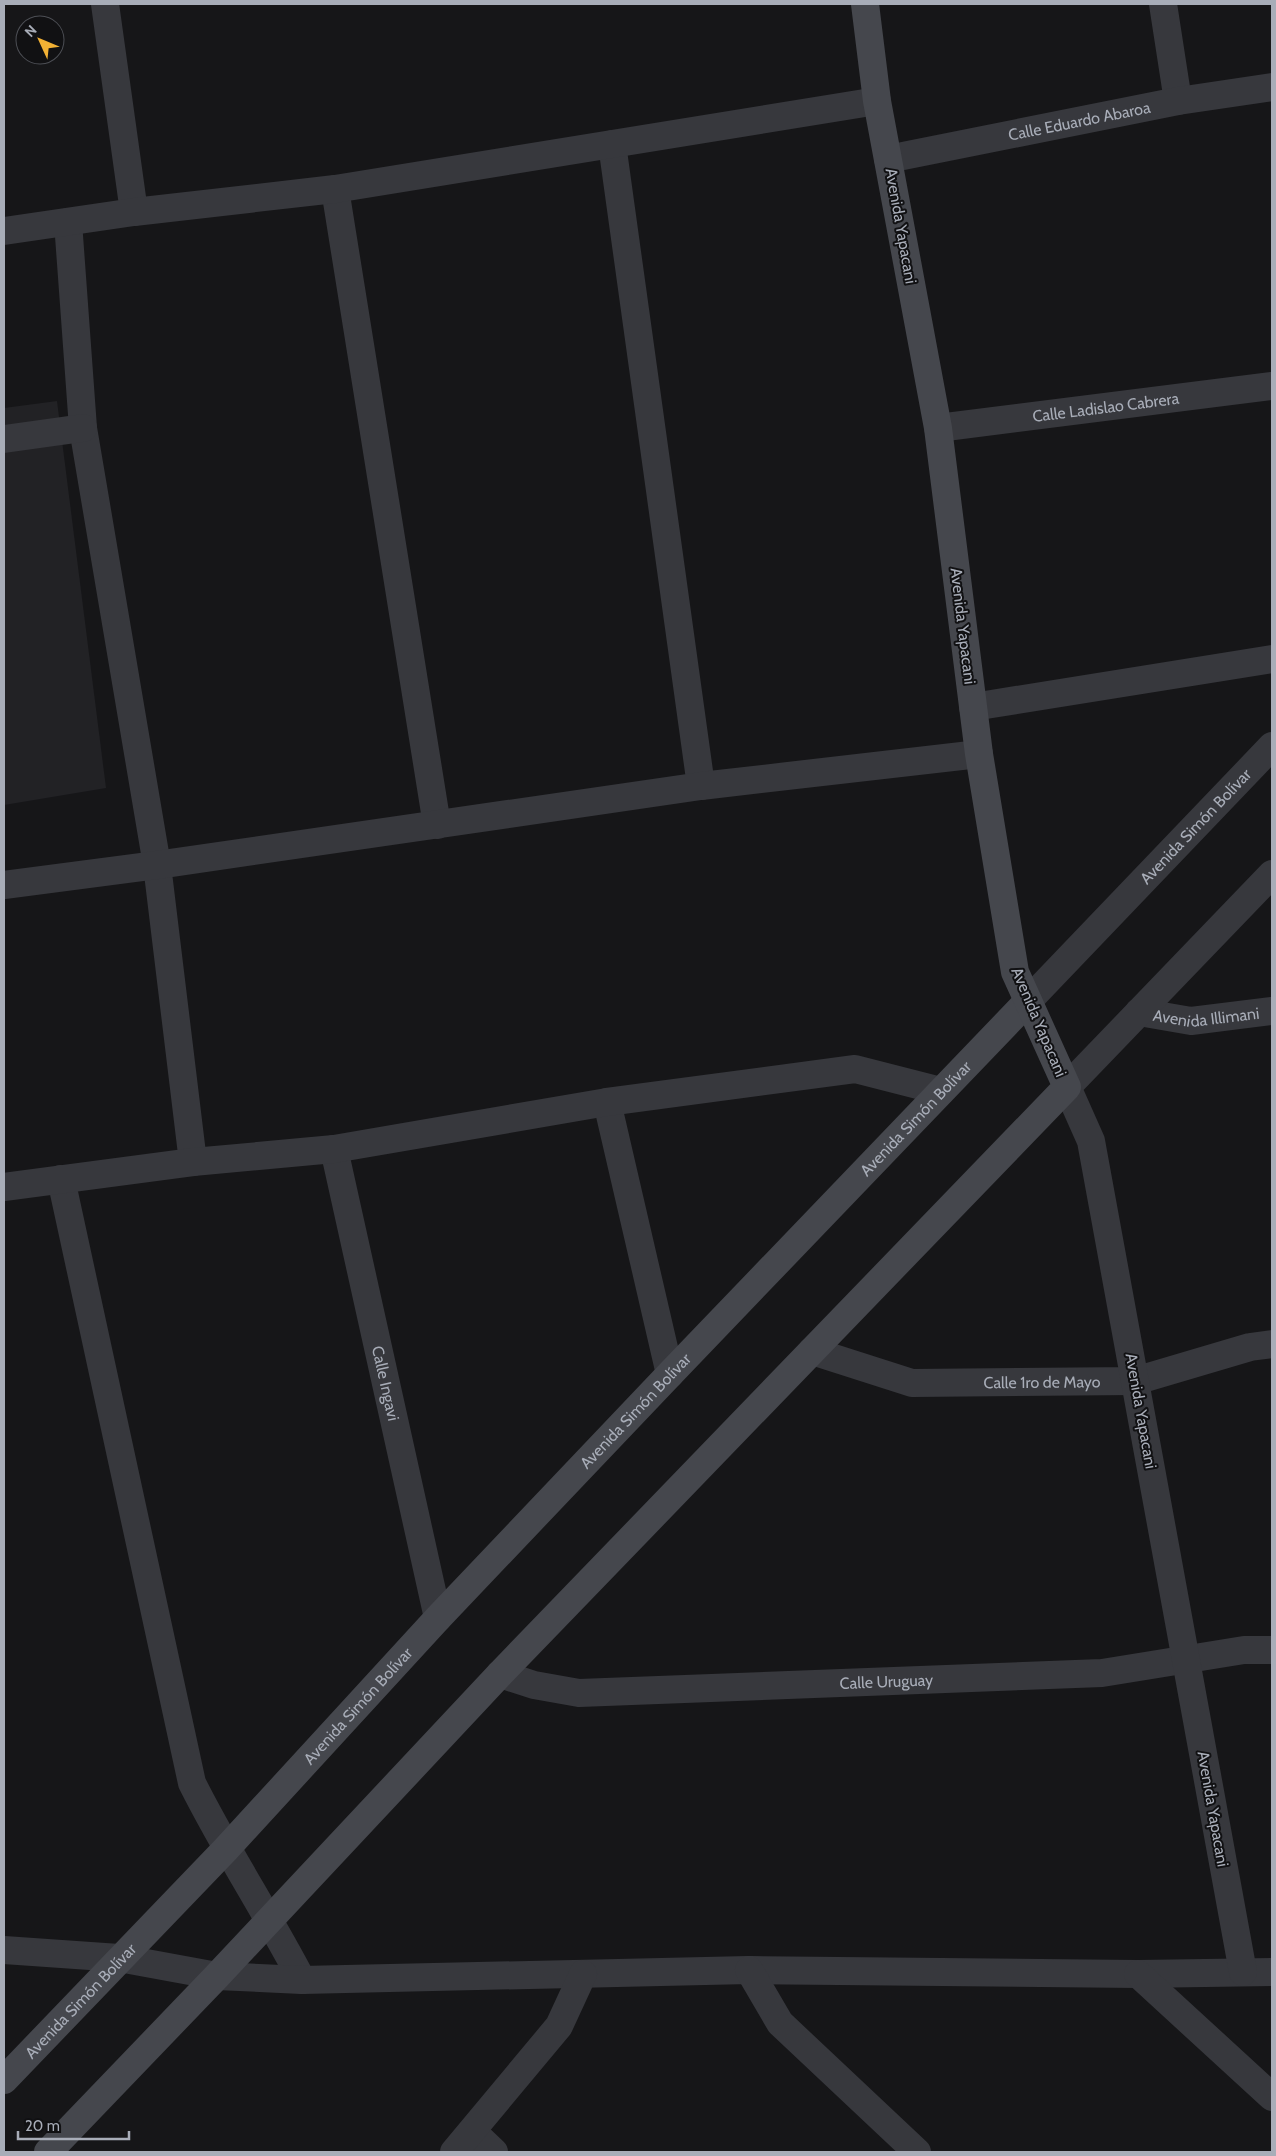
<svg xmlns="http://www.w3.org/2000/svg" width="1276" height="2156" viewBox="0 0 1276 2156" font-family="Cabin,sans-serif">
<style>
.built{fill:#222225}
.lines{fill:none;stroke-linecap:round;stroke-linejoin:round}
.street{stroke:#37383d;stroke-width:28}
.secondary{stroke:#45474d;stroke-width:28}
.labels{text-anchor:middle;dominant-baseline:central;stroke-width:4;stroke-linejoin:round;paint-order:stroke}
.street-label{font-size:16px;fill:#a8adb8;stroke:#111113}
</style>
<rect width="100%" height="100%" fill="#161618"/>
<path class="built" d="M57 401 106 788 4 805V408Z"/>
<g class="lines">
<g class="street">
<path d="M105 4 134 212"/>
<path d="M1163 4 1178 101"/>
<path d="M612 144 701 786"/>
<path id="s1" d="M888 159 1178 101 1272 87"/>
<path d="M335 189 437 825"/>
<path d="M68 222 83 428 157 865 193 1162"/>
<path d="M4 231 134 212 335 189 877 101"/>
<path id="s2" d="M938 428 1272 386"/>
<path d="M4 439 83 428"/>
<path d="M973 707 1272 659"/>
<path d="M4 885 157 865 701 786 979 754"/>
<path id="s3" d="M1028 1001 1272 746"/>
<path id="s4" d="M1139 1012 1191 1021 1272 1011"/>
<path d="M607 1102 670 1374"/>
<path id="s5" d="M334 1149 438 1618"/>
<path d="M61 1179 192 1783C226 1851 267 1913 302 1980"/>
<path d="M4 1187 193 1162 334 1149 607 1102 855 1069 941 1091"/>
<path id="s6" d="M812 1351 912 1383 1135 1381 1250 1347 1272 1344"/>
<path id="s7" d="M500 1674 534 1685 579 1693 1102 1673 1244 1650H1272"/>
<path d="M4 1950 119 1958 217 1976 302 1980 749 1970 1138 1974 1272 1972"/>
<path d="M749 1970 780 2023 917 2152"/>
<path d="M1243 1972 1091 1141 1067 1087 1272 874"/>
<path d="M1138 1974 1272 2097"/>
<path d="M473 2132 494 2152"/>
<path d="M454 2152 559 2026 583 1974"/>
</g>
<g class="secondary">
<path id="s8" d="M4 2080 226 1849 438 1618 670 1374 1028 1001"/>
<path d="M48 2152 217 1976 500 1674 1067 1087 1015 972 979 754 938 428 877 101 865 4"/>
</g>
</g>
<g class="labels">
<g class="street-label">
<text stroke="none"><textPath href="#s1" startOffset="195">Calle Eduardo Abaroa</textPath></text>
<text transform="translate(901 226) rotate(80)">Avenida Yapacani</text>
<text stroke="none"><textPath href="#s2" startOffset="169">Calle Ladislao Cabrera</textPath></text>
<text transform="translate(963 626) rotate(83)">Avenida Yapacani</text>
<text stroke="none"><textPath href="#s3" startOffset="242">Avenida Simón Bolívar</textPath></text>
<text stroke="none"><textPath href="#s4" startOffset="68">Avenida Illimani</textPath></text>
<text transform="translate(1039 1022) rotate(67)">Avenida Yapacani</text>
<text stroke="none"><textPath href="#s8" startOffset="1325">Avenida Simón Bolívar</textPath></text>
<text stroke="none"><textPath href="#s6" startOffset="235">Calle 1ro de Mayo</textPath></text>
<text stroke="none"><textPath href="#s5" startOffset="240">Calle Ingavi</textPath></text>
<text stroke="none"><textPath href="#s8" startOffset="920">Avenida Simón Bolívar</textPath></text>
<text transform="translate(1141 1411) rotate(80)">Avenida Yapacani</text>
<text stroke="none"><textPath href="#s7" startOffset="389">Calle Uruguay</textPath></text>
<text stroke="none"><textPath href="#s8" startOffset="515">Avenida Simón Bolívar</textPath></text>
<text transform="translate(1213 1809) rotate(80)">Avenida Yapacani</text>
<text stroke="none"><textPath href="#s8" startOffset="110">Avenida Simón Bolívar</textPath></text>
</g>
</g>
<rect width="1276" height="2156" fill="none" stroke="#a8adb8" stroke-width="10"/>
<g transform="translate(40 40) rotate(314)"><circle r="24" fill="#111113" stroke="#4d4f55"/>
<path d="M0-4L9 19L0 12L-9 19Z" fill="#f2b134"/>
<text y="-8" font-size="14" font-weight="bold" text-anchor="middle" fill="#a8adb8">N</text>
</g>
<path d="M18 2131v8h111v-8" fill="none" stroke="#a8adb8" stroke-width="2.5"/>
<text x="25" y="2131" font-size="15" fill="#a8adb8" stroke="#111113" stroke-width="4" paint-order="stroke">20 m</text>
</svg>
